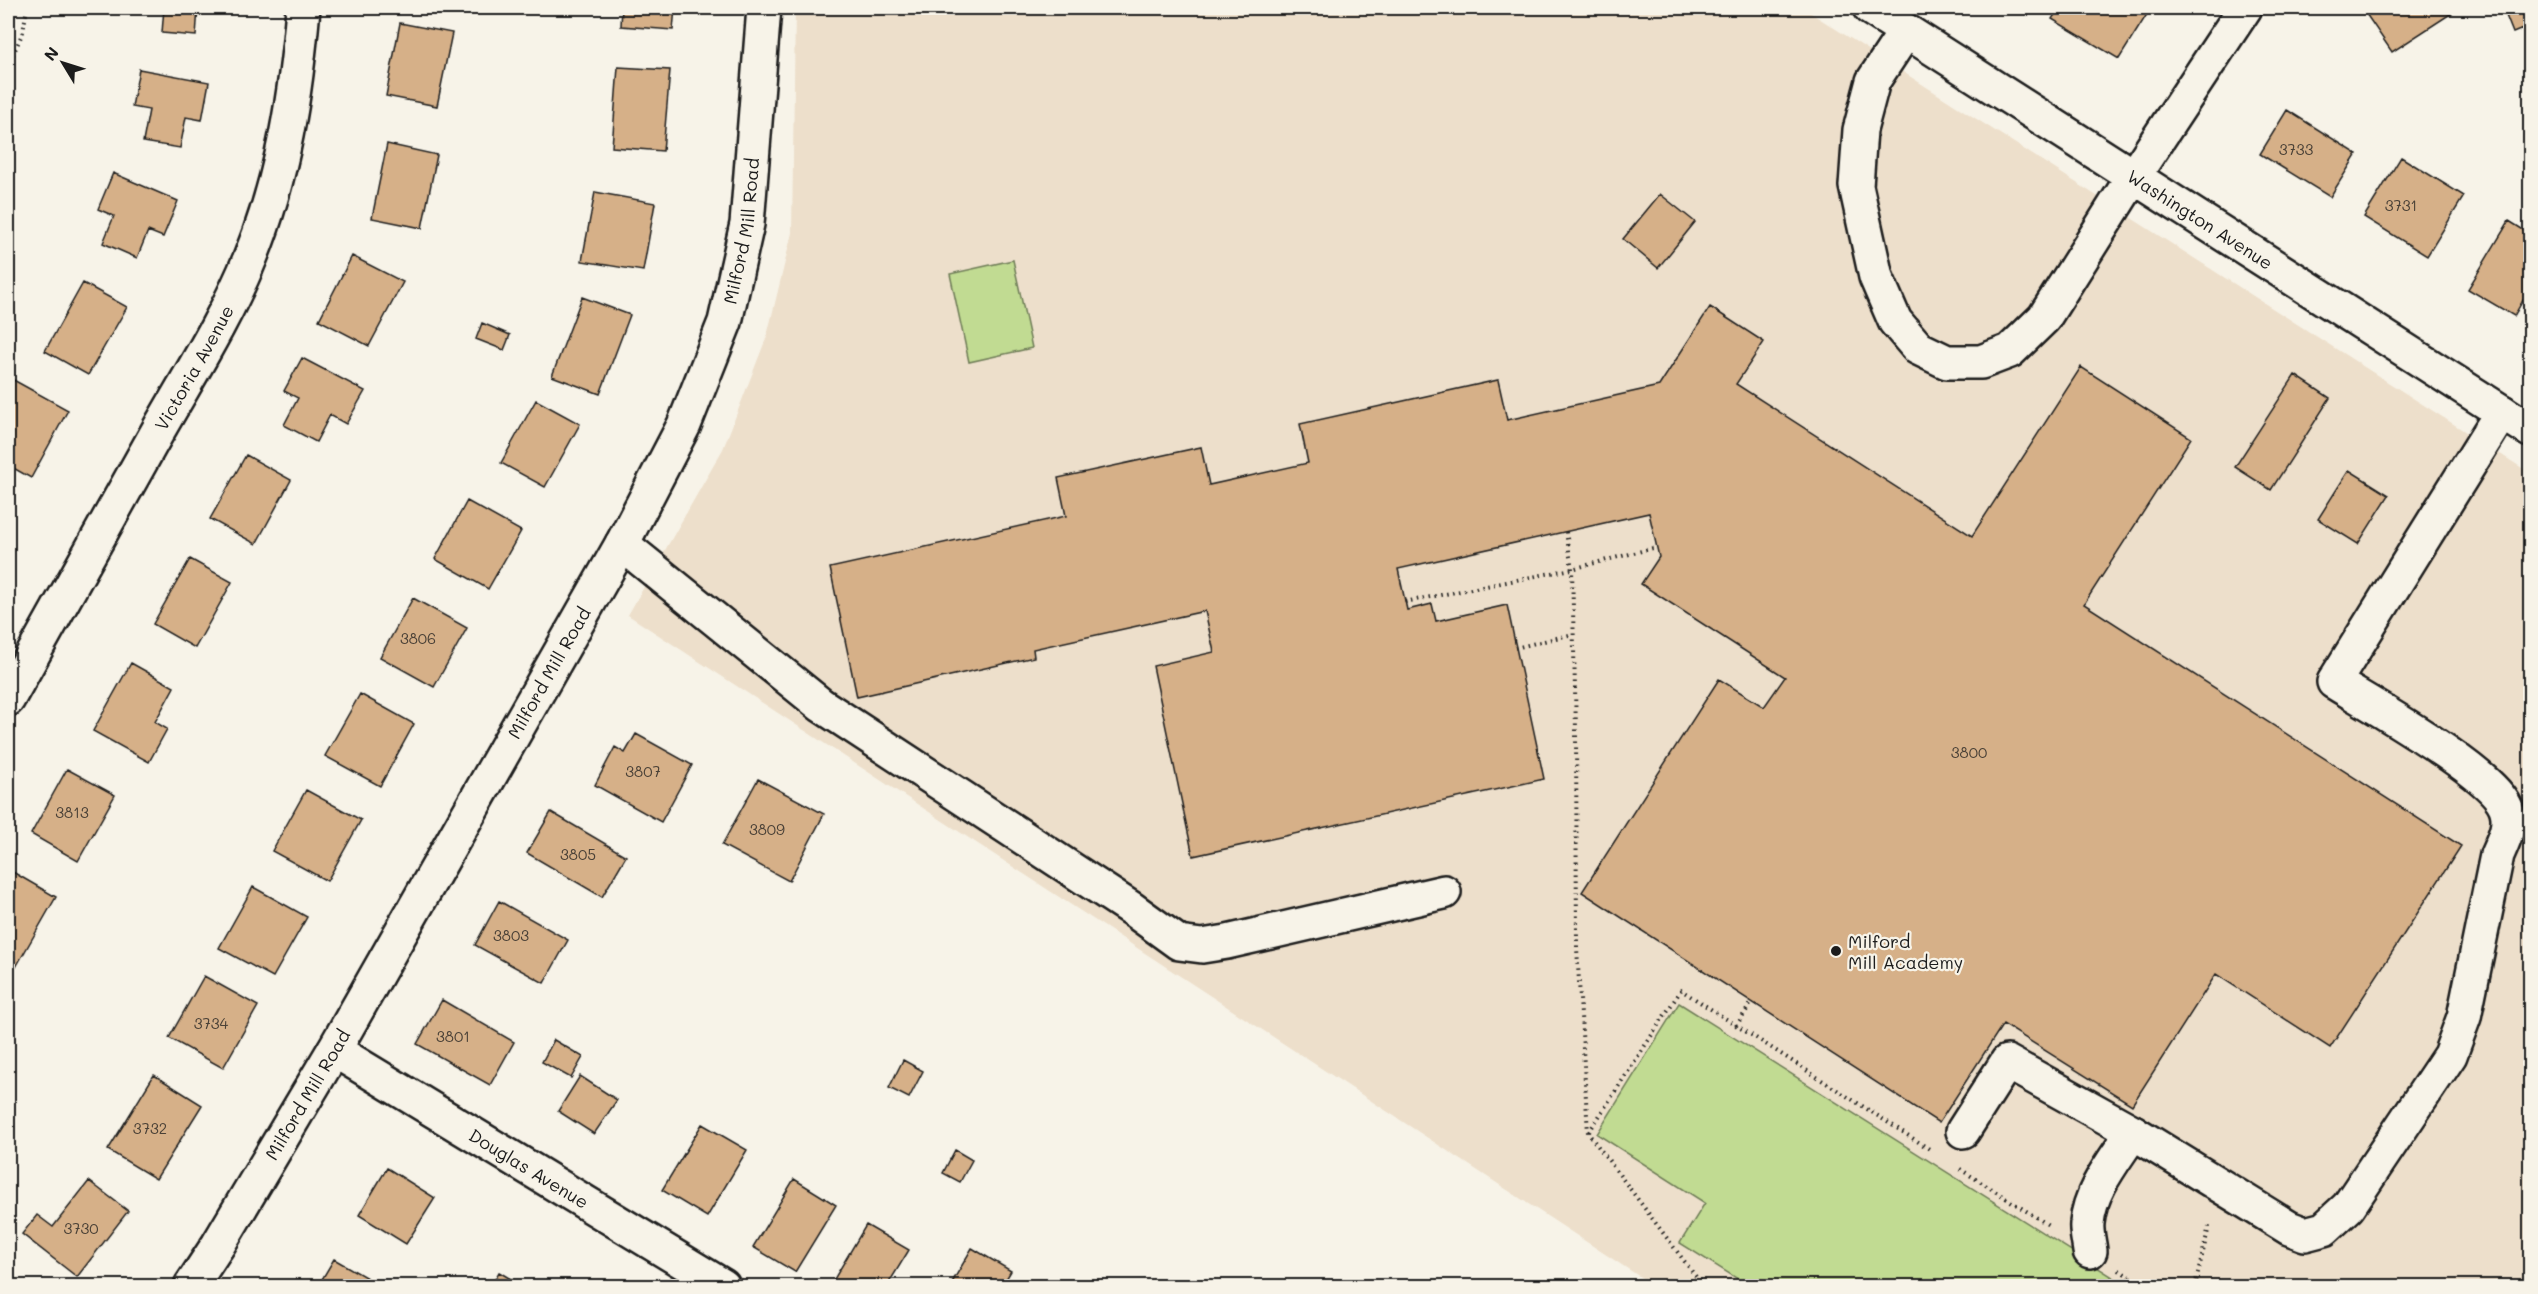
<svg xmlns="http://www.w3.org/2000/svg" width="2538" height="1294" viewBox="0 0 2538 1294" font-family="Mali,sans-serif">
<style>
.built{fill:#eddfcb}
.green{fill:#c1db92;stroke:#6e7c57;stroke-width:1.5}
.building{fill:#d6b088;stroke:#1c1c1c;stroke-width:1.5}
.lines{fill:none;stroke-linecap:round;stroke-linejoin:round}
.minor-casing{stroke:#1c1c1c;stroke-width:38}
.major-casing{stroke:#1c1c1c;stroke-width:38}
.path{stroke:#1c1c1c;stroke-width:4;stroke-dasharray:1.5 4.5;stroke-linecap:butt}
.minor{stroke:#f7f3e8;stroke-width:33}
.major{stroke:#f7f3e8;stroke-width:33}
.poi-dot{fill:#1c1c1c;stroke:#f7f3e8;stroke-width:2}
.labels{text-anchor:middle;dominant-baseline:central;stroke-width:4.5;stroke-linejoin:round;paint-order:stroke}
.number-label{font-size:15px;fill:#4a4137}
.street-label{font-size:18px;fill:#1c1c1c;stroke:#f7f3e8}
.poi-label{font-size:18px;fill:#1c1c1c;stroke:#f7f3e8;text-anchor:start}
</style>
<rect width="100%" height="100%" fill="#f7f3e8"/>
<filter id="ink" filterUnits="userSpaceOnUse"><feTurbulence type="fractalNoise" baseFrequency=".0167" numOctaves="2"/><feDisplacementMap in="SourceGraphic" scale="12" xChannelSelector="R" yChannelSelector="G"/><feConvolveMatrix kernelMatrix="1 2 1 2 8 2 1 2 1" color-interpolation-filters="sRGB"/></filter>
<g filter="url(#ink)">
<path class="built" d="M795 8H1803L2530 473V1286H1654L628 615 723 449 767 336 792 233Z"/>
<path class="green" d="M1013 260 1032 348 969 362 950 274Z
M1679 1003 2127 1286H1749L1680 1243 1705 1203 1597 1134Z"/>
<path class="building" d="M164 8H198L196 36 162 33Z
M622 8H675L673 30 621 26Z
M2059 8H2151L2119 59 2052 19Z
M2362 8H2453L2455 11 2392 52Z
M2503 8H2530V26L2513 33Z
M400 23 452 33 437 106 386 96Z
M618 67 670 70 663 151 612 147Z
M139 69 209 82 202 120 186 117 180 148 143 142 149 110 132 107Z
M2287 110 2357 154 2330 197 2260 154Z
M387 144 437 155 422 228 372 218Z
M2401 157 2464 196 2427 256 2364 217Z
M113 173 178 201 163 237 148 231 137 258 103 243 114 216 98 209Z
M595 192 655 203 643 271 582 261Z
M1660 194 1695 222 1658 268 1623 239Z
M2509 221 2530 234V288L2514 316 2468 289Z
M352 256 403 282 369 346 319 320Z
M83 283 127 307 88 375 45 351Z
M582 297 630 315 600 394 552 376Z
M1710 307 1764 342 1736 384 1972 536 2081 367 2191 438 2084 604 2461 846 2330 1048 2216 974 2132 1105 2003 1024 1939 1123 1582 892 1719 679 1764 707 1785 677 1641 584 1659 557 1649 513 1398 569 1407 610 1432 604 1436 621 1507 605 1544 779 1193 856 1153 666 1214 652 1205 611 1033 649 1034 657 857 697 830 568 1066 516 1058 478 1201 447 1209 485 1308 463 1300 424 1498 380 1507 420 1659 386Z
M482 323 510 335 504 350 476 339Z
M302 358 365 391 346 424 330 415 316 442 284 425 298 398 284 391Z
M2295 375 2330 398 2271 490 2235 467Z
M8 377 68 410 31 478 8 465Z
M536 400 580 424 545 487 501 463Z
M246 455 291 480 256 544 210 519Z
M2349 470 2389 495 2358 544 2318 519Z
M467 501 521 531 488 589 435 559Z
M190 559 232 582 195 648 153 624Z
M413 598 467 628 434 687 380 657Z
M131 663 174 687 155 722 167 729 149 762 93 731Z
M360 694 414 724 380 786 325 756Z
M636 734 692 765 661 822 595 785 615 747 625 753Z
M67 769 115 795 78 861 31 834Z
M758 779 824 814 789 881 722 845Z
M306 790 361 820 327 881 272 851Z
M551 812 626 856 602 897 527 853Z
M11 871 56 897 16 967 8 962V877Z
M253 887 307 917 273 977 219 948Z
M499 901 568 940 544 983 475 945Z
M204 976 258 1006 223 1068 169 1038Z
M442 1000 514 1042 490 1085 417 1044Z
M554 1040 583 1057 571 1078 542 1062Z
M903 1060 923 1071 909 1098 889 1088Z
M154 1075 202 1105 156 1179 108 1150Z
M580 1076 617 1100 594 1134 558 1111Z
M702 1124 747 1150 707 1217 662 1190Z
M955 1150 972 1160 960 1182 943 1173Z
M387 1168 435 1198 406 1244 359 1215Z
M794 1179 836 1205 795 1272 753 1247Z
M89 1181 128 1211 77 1277 22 1234 37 1215 53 1227Z
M866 1225 909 1250 887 1286H830Z
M972 1248 1011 1271 1002 1286H950Z
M334 1259 381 1286H318Z
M499 1272 516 1282 513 1286H491Z"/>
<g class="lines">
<g class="minor-casing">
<g id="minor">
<path d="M1906 31 1873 81 1860 130 1856 186 1876 277 1895 321 1918 348 1947 362H1981L2010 351 2044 318 2133 177 2245 8"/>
<path d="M622 544 821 705 1132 909 1179 943 1202 946 1227 942 1444 892"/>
<path id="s1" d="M8 699C58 609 109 519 159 429 191 373 227 316 251 256 283 177 296 92 303 8"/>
<path id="s2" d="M334 1050 723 1286"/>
<path d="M1963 1131 2007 1062 2133 1132 2289 1228 2305 1234 2324 1229 2348 1207 2450 1055 2464 1017 2497 855C2503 841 2511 826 2507 811 2499 776 2368 703 2334 682L2502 412"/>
<path d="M2090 1251C2089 1242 2086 1232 2087 1223 2090 1189 2115 1160 2133 1132"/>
</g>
</g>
<g class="major-casing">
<g id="major">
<path id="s3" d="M1870 8 2530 430"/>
<path id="s4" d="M191 1286 218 1245 334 1050 622 544 684 425 725 322 747 224 764 8"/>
</g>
</g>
<path class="path" d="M8 66 23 32 27 8
M1566 532 1572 569 1576 729 1577 948 1588 1133 1703 1286
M1405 602 1572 569 1657 547
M1515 648 1573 634
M1736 1026 1752 1002
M1589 1132 1681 990 1931 1150
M1960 1169 2050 1226
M2119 1270 2145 1286
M2195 1286 2210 1222"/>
<use href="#minor" class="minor"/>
<use href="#major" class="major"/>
</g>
</g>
<circle class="poi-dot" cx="1836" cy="951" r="6"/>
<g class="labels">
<g class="number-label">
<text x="2296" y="149">3733</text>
<text x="2401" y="205">3731</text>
<text x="418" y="638">3806</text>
<text x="1969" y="752">3800</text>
<text x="643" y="771">3807</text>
<text x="72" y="812">3813</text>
<text x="767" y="829">3809</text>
<text x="578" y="854">3805</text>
<text x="511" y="935">3803</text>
<text x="211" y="1023">3734</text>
<text x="453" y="1036">3801</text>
<text x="150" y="1128">3732</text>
<text x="81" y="1228">3730</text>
</g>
<g class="street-label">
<text stroke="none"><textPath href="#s3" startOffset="392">Washington Avenue</textPath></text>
<text stroke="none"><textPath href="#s4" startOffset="1196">Milford Mill Road</textPath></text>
<text stroke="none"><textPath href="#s1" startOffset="380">Victoria Avenue</textPath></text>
<text stroke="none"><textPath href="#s4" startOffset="710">Milford Mill Road</textPath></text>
<text stroke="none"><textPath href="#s4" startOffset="224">Milford Mill Road</textPath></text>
<text stroke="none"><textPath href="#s2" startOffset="228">Douglas Avenue</textPath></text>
</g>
<g class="poi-label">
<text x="1848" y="941">Milford<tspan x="1848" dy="21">Mill Academy</tspan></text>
</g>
</g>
<rect width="2538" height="1294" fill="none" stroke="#f7f3e8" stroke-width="30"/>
<rect x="15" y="15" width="2508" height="1264" fill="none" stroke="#1c1c1c" stroke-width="2" filter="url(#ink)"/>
<g transform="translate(63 63) rotate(308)" stroke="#f7f3e8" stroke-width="4.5" paint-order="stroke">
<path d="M0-4.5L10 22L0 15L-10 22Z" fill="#1c1c1c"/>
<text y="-9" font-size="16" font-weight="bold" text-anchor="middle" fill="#1c1c1c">N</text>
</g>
</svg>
